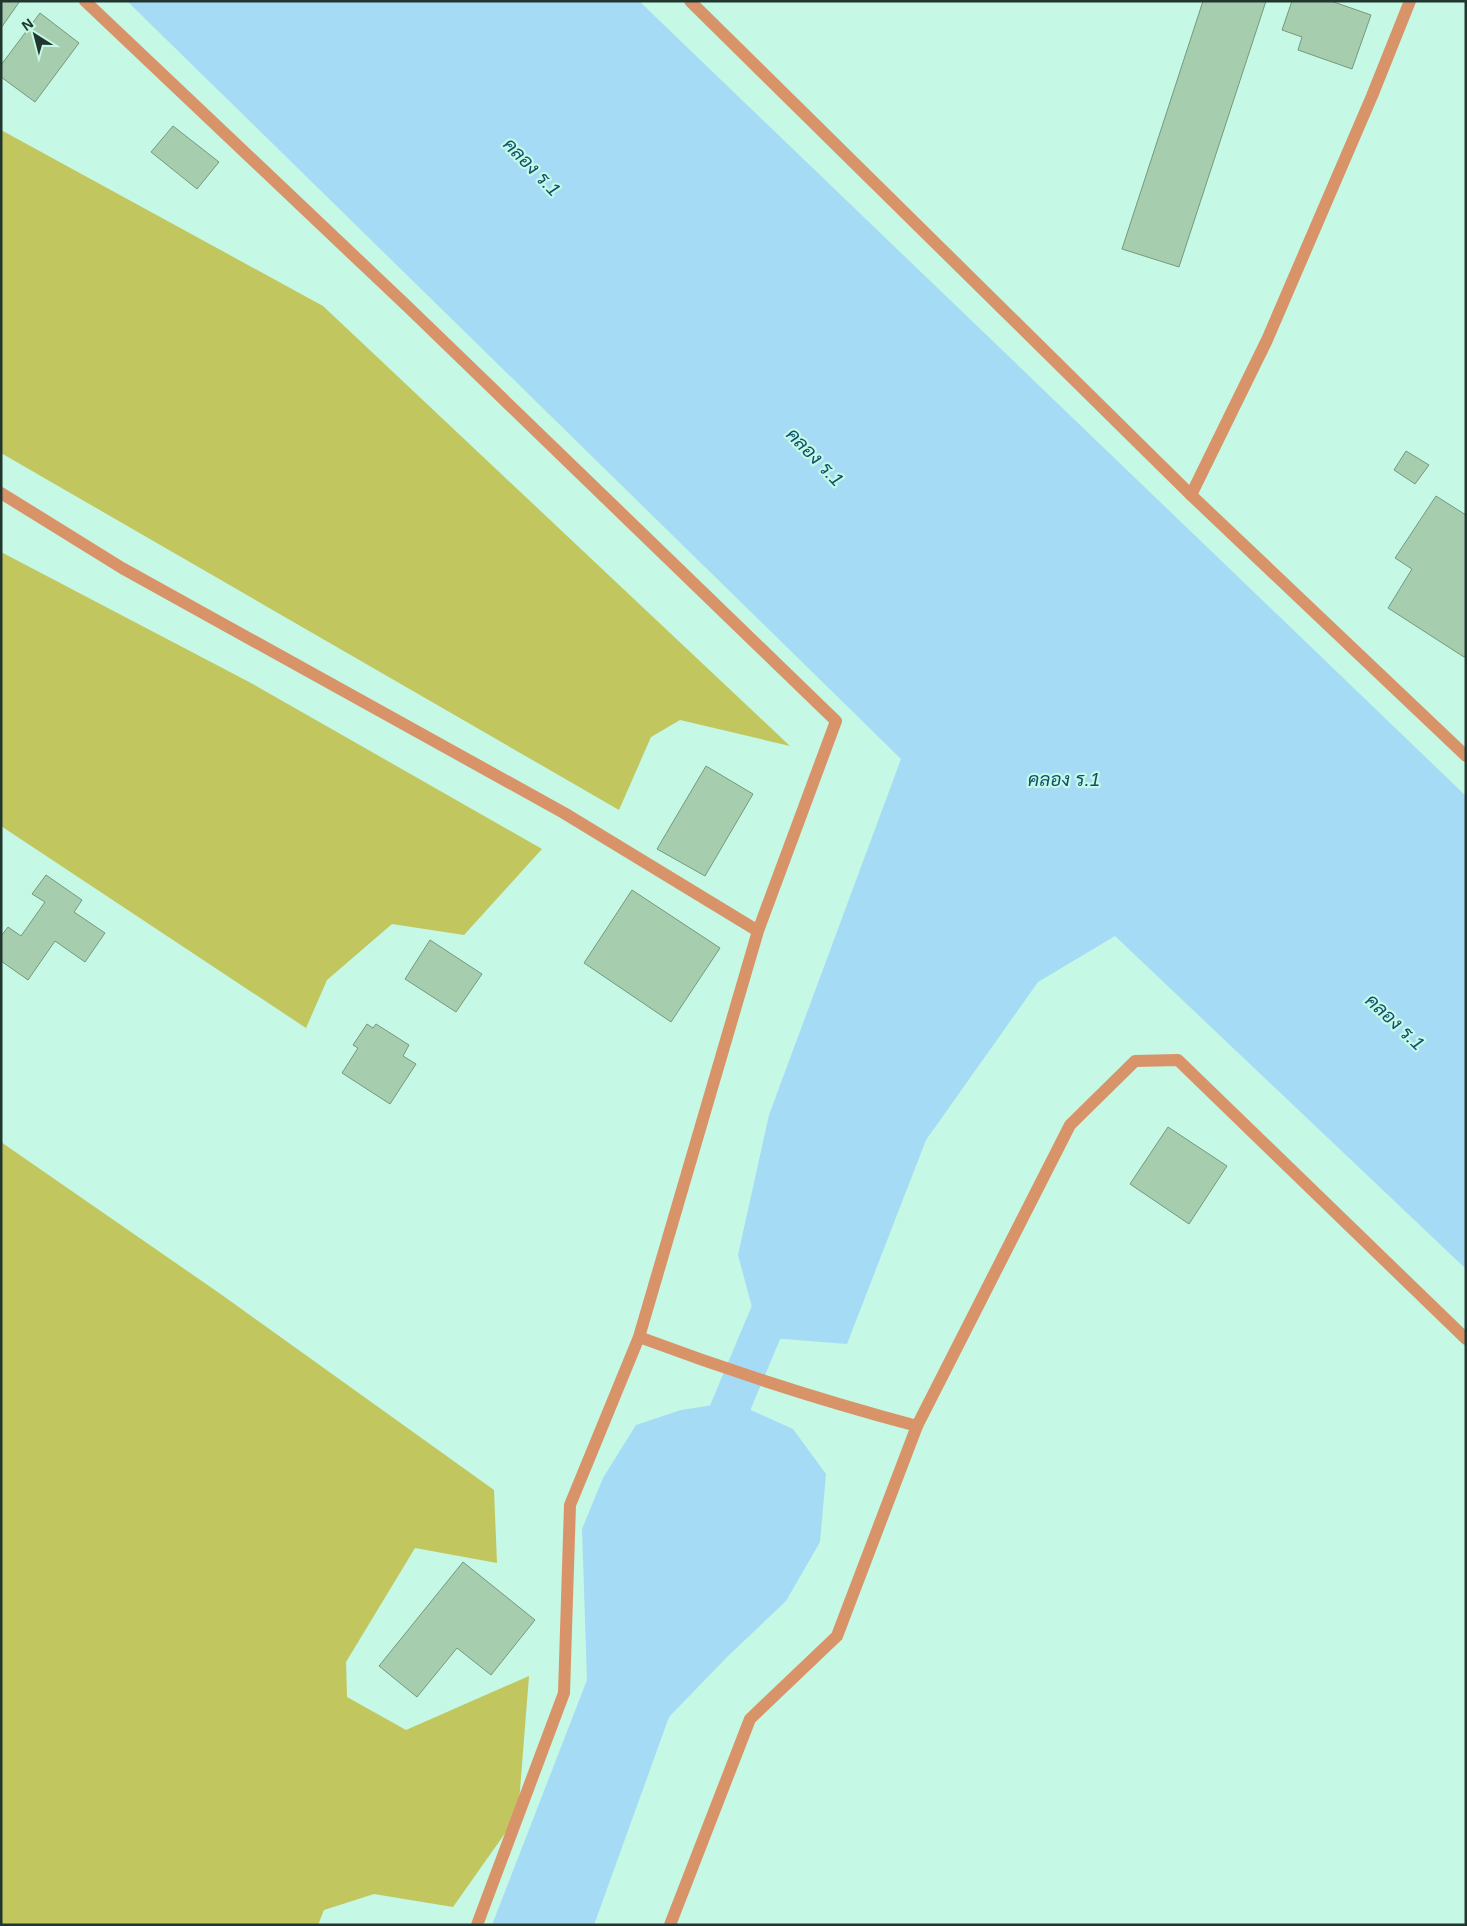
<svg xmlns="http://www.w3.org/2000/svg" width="1467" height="1926" viewBox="0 0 1467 1926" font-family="Helvetica,Sarabun,sans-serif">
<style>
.green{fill:#c2c65e}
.water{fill:#a6dbf6}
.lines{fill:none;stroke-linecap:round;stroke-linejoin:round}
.canal{stroke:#a6dbf6;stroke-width:39}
.building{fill:#a7cdaf;stroke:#75997d}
.lane{stroke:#d99369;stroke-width:12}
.street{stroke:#d99369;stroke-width:12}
.labels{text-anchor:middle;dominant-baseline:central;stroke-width:4.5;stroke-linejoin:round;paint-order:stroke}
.water-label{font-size:19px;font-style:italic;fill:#0c526e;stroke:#c5f8e5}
</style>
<rect width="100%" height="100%" fill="#c5f8e5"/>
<path class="green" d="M1 130 323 306 790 746 680 720 651 737 619 810 1 453Z
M1 552 251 683 542 849 464 935 392 924 327 980 306 1028 1 826Z
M1 1142 222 1295 494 1490 497 1563 415 1548 346 1662 347 1697 406 1730 529 1676 518 1815 453 1907 374 1894 324 1910 318 1925H1Z"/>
<path class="water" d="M127 1H639L1466 796V1269L1115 936 1038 982 926 1140 847 1344 760 1337 738 1255 769 1115 901 759Z
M733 1402 793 1429 826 1474 820 1542 786 1601 727 1657 669 1717 594 1925H492L587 1680 582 1529 603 1478 636 1425 681 1410Z"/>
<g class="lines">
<path class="canal" d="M712 1451 780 1289"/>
</g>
<path class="building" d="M1 1H20L1 28Z
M1203 1H1266L1179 267 1122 249Z
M1292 1H1331L1371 15 1352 69 1298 50 1302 37 1282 30Z
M40 13 79 43 35 102 1 77V65Z
M173 126 219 162 197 189 151 152Z
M1406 451 1429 465 1415 484 1394 470Z
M1436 496 1466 515V655L1464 657 1388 608 1412 569 1395 558Z
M706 766 753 794 705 876 657 849Z
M46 875 82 900 74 912 105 933 85 962 55 941 28 980 1 961V936L8 927 21 936 45 902 32 894Z
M632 890 720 948 671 1022 584 963Z
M430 940 482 974 456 1012 405 979Z
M367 1024 373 1028 376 1024 409 1045 403 1056 416 1064 390 1104 342 1073 358 1048 353 1045Z
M1168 1127 1227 1166 1189 1224 1130 1184Z
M463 1562 535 1620 491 1675 457 1648 417 1697 379 1666Z"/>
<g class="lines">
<path class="lane" d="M85 1 408 307 836 721 758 931 639 1337C730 1371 823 1401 917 1426
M1 493 122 568 564 813 758 931
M1191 495 1267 340 1372 96 1410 1
M477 1925 564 1693 570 1505 639 1337"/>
<path class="street" d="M690 1 1191 495 1466 756
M670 1925 750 1719 837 1636 917 1426 1070 1125 1135 1061 1178 1060 1466 1339"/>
</g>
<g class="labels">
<g class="water-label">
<text transform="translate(532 167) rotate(46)">คลอง ร.1</text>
<text transform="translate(815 457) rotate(46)">คลอง ร.1</text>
<text x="1064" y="779">คลอง ร.1</text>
<text transform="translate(1395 1022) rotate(43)">คลอง ร.1</text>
</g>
</g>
<rect width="1467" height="1926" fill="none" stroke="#21362f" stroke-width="5"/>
<g transform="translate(35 35) rotate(324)" stroke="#c5f8e5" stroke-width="4" paint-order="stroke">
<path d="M0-4L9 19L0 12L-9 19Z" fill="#21362f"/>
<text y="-8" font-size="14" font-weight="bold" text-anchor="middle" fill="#21362f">N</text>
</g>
</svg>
